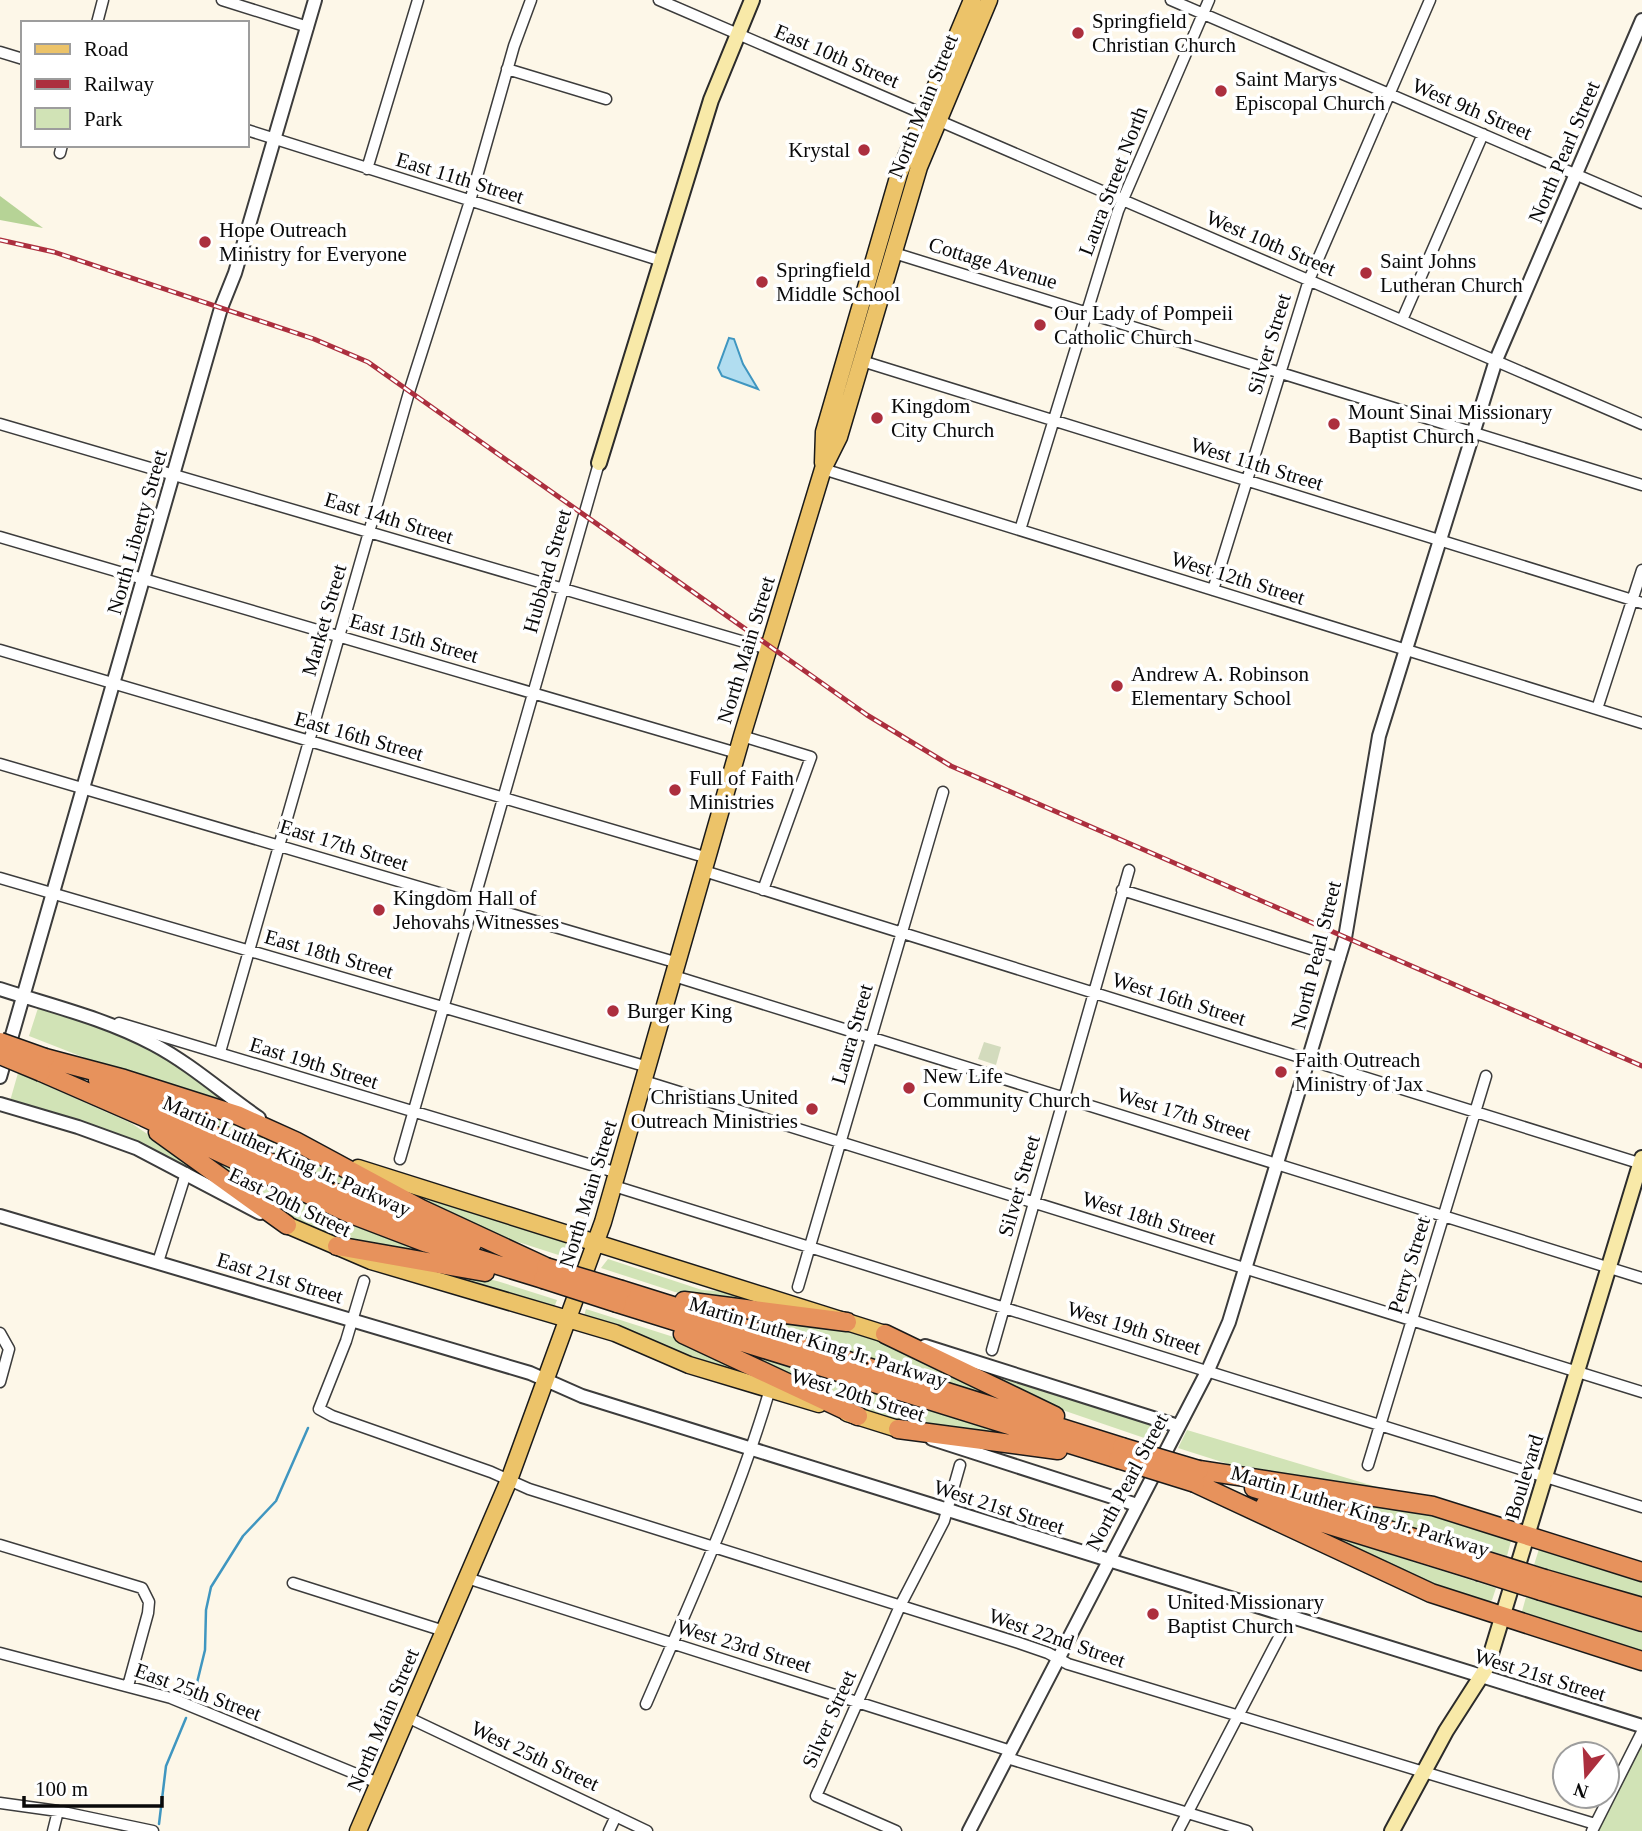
<svg xmlns="http://www.w3.org/2000/svg" width="1642" height="1831" viewBox="0 0 1642 1831" font-family="Georgia,serif">
<style>
.green{fill:#d1e3b6}
.forest{fill:#b6d396}
.cemetery{fill:#d3dbbd}
.water{fill:#b1ddf0;stroke:#3f96c0;stroke-width:2}
.lines{fill:none;stroke-linecap:round;stroke-linejoin:round}
.stream{stroke:#3f96c0;stroke-width:2.5}
.minor-casing{stroke:#3c3c3c;stroke-width:13}
.tertiary-casing{stroke:#3c3c3c;stroke-width:16}
.secondary-casing{stroke:#2b2b2b;stroke-width:18}
.primary-casing{stroke:#1a1a1a;stroke-width:19}
.motorway-casing{stroke:#1a1a1a;stroke-width:21}
.minor{stroke:#fff;stroke-width:10}
.tertiary{stroke:#fff;stroke-width:12}
.secondary{stroke:#f8e9a8;stroke-width:14}
.primary{stroke:#ecc369;stroke-width:16}
.motorway{stroke:#e7925c;stroke-width:18}
.rail-casing{stroke:#ac2f3e;stroke-width:5}
.rail{stroke:#fff;stroke-width:2.5;stroke-dasharray:8;stroke-linecap:butt}
.motorway-bridge-casing{stroke:#1a1a1a;stroke-width:21;stroke-linecap:butt}
.motorway-bridge{stroke:#e7925c;stroke-width:18}
.poi-dot{fill:#ac2f3e;stroke:#fff;stroke-width:2.5}
.labels{text-anchor:middle;dominant-baseline:central;stroke-width:7;stroke-linejoin:round;paint-order:stroke}
.poi-label{font-size:21px;fill:#090909;stroke:#fff;text-anchor:start}
.street-label{font-size:21px;fill:#090909;stroke:#fff}
</style>
<rect width="100%" height="100%" fill="#fdf7e8"/>
<path class="green" d="M38 1008 115 1031 159 1052 240 1110 98 1063 29 1036Z
M18 1073 131 1123 235 1193 10 1101Z
M149 1094 243 1122 418 1215 330 1182Z
M199 1154 348 1224 438 1256 349 1242 309 1230Z
M393 1185 577 1243 571 1259 481 1230Z
M377 1256 497 1281 557 1300 553 1310Z
M608 1259 702 1290 733 1292 808 1313 675 1292 601 1268Z
M694 1306 853 1332 898 1347 1020 1407Z
M586 1309 686 1341 786 1388 725 1372 584 1316Z
M706 1337 832 1380 1031 1441 897 1421 851 1408Z
M947 1357 1160 1426 1163 1433 1159 1443 1039 1402Z
M1187 1430 1397 1493 1247 1470 1178 1448Z
M1275 1486 1395 1503 1512 1537 1507 1556Z
M1294 1524 1496 1588 1492 1600 1488 1602 1453 1595Z
M1539 1549 1642 1579V1598L1534 1565Z
M1526 1597 1642 1633V1658L1521 1615Z
M1642 1741V1831H1594Z"/>
<path class="forest" d="M0 196 43 228 0 220Z"/>
<path class="cemetery" d="M984 1042 1001 1047 996 1065 978 1059Z"/>
<path class="water" d="M729 338 734 339 743 364 758 389 722 376 718 368Z"/>
<g class="lines">
<path class="stream" d="M194 1695 205 1650 206 1610 211 1587 243 1536 276 1501 308 1428
M159 1824 166 1766 186 1718"/>
<g class="minor-casing">
<path id="minor" d="M222 0 308 27
M659 0 1642 424
M1171 0 1642 203
M97 23 103 0
M0 52 23 59
M507 69 606 99
M247 130 662 261
M60 153 62 145
M367 169 418 0
M894 253 1642 485
M1402 320 1483 134
M862 361 1642 603
M0 424 768 649
M823 469 1642 723
M1020 530 1118 211 1209 0
M0 537 737 753
M1213 590 1309 280 1430 0
M0 650 708 858
M1597 709 1642 570
M742 736 811 757 763 890
M0 764 678 963
M704 871 1642 1164
M0 878 648 1067
M1122 890 1340 958
M674 976 1642 1278
M119 1023 618 1173
M220 1052 410 389 470 201 514 46 531 0
M644 1081 1642 1392
M400 1159 599 463
M614 1186 1642 1507
M158 1262 186 1173
M364 1281 346 1341 319 1409 332 1416 491 1472 529 1489 1019 1643 1048 1653 1068 1664 1595 1824
M798 1287 943 792
M0 1333 9 1349 0 1382
M992 1350 1129 870
M1368 1465 1486 1076
M0 1545 142 1588 149 1602 148 1613 128 1686
M467 1578 1011 1751
M293 1583 444 1631
M0 1653 171 1698 378 1783
M646 1704C691 1600 738 1498 770 1389
M407 1717 647 1831
M1007 1758 1247 1831
M0 1803 58 1811 153 1831
M53 1831 58 1811
M609 1831 616 1816
M896 1831 816 1796 900 1606 944 1521 960 1465
M1178 1831 1289 1618
M1592 1831 1642 1732"/>
</g>
<g class="tertiary-casing">
<path id="tertiary" d="M0 989C52 1006 104 1018 153 1044 191 1064 224 1094 259 1118
M0 1077 221 308 235 273 315 0
M0 1104 78 1127 136 1148 260 1213
M0 1216 530 1373 582 1396 1642 1726
M925 1346 1178 1426
M932 1439 1137 1505
M969 1831 1208 1370 1229 1322 1345 938 1379 736 1496 360 1642 20"/>
</g>
<g class="secondary-casing">
<path id="secondary" d="M599 463 711 100 752 0
M1392 1831 1446 1731 1487 1667 1642 1158"/>
</g>
<g class="primary-casing">
<path id="primary" d="M823 463 824 432 899 174 972 0
M358 1168 885 1334
M287 1225 371 1261 615 1333 689 1365 819 1404
M847 1413 898 1429
M358 1831 509 1480 603 1222 742 736 823 469 839 437 919 167 989 0"/>
</g>
<g class="motorway-casing">
<path id="motorway" d="M45 1058 124 1079 237 1115 295 1141 421 1209 546 1267
M41 1072 144 1117 351 1214 427 1243 543 1279
M98 1080 330 1191 472 1244
M158 1132 287 1225
M337 1246 485 1272
M622 1290 1122 1447
M684 1301 847 1322
M617 1303 1118 1459
M683 1334 858 1416
M885 1334 1055 1416
M898 1429 1058 1450
M1199 1470 1433 1506 1642 1572
M1195 1483 1431 1593 1642 1661
M1254 1488 1481 1559
M1265 1505 1478 1571
M1545 1579 1642 1607
M1541 1591 1642 1622"/>
</g>
<use href="#minor" class="minor"/>
<use href="#tertiary" class="tertiary"/>
<use href="#secondary" class="secondary"/>
<use href="#primary" class="primary"/>
<use href="#motorway" class="motorway"/>
<g class="rail-casing">
<path id="rail" d="M0 240 54 252 314 339 368 362 867 715 951 766 1642 1066"/>
</g>
<use href="#rail" class="rail"/>
<g class="motorway-bridge-casing">
<path id="motorway-bridge" d="M0 1042 45 1058
M0 1055 41 1072
M546 1267 622 1290
M543 1279 617 1303
M1122 1447 1199 1470
M1118 1459 1195 1483
M1481 1559 1545 1579
M1478 1571 1541 1591"/>
</g>
<use href="#motorway-bridge" class="motorway-bridge"/>
</g>
<g class="poi-dot">
<circle cx="1078" cy="33" r="7"/>
<circle cx="1221" cy="91" r="7"/>
<circle cx="864" cy="150" r="7"/>
<circle cx="205" cy="242" r="7"/>
<circle cx="1366" cy="273" r="7"/>
<circle cx="762" cy="282" r="7"/>
<circle cx="1040" cy="325" r="7"/>
<circle cx="877" cy="418" r="7"/>
<circle cx="1334" cy="424" r="7"/>
<circle cx="1117" cy="686" r="7"/>
<circle cx="675" cy="790" r="7"/>
<circle cx="379" cy="910" r="7"/>
<circle cx="613" cy="1011" r="7"/>
<circle cx="1281" cy="1072" r="7"/>
<circle cx="909" cy="1088" r="7"/>
<circle cx="812" cy="1109" r="7"/>
<circle cx="1153" cy="1614" r="7"/>
</g>
<g class="labels">
<g class="poi-label">
<text x="1092" y="21">Springfield<tspan x="1092" dy="24">Christian Church</tspan></text>
<text x="1235" y="79">Saint Marys<tspan x="1235" dy="24">Episcopal Church</tspan></text>
<text x="850" y="150" text-anchor="end">Krystal</text>
<text x="219" y="230">Hope Outreach<tspan x="219" dy="24">Ministry for Everyone</tspan></text>
<text x="1380" y="261">Saint Johns<tspan x="1380" dy="24">Lutheran Church</tspan></text>
<text x="776" y="270">Springfield<tspan x="776" dy="24">Middle School</tspan></text>
<text x="1054" y="313">Our Lady of Pompeii<tspan x="1054" dy="24">Catholic Church</tspan></text>
<text x="891" y="406">Kingdom<tspan x="891" dy="24">City Church</tspan></text>
<text x="1348" y="412">Mount Sinai Missionary<tspan x="1348" dy="24">Baptist Church</tspan></text>
<text x="1131" y="674">Andrew A. Robinson<tspan x="1131" dy="24">Elementary School</tspan></text>
<text x="689" y="778">Full of Faith<tspan x="689" dy="24">Ministries</tspan></text>
<text x="393" y="898">Kingdom Hall of<tspan x="393" dy="24">Jehovahs Witnesses</tspan></text>
<text x="627" y="1011">Burger King</text>
<text x="1295" y="1060">Faith Outreach<tspan x="1295" dy="24">Ministry of Jax</tspan></text>
<text x="923" y="1076">New Life<tspan x="923" dy="24">Community Church</tspan></text>
<text x="798" y="1097" text-anchor="end">Christians United<tspan x="798" dy="24">Outreach Ministries</tspan></text>
<text x="1167" y="1602">United Missionary<tspan x="1167" dy="24">Baptist Church</tspan></text>
</g>
<g class="street-label">
<text transform="translate(837 56) rotate(23)">East 10th Street</text>
<text transform="translate(923 106) rotate(-68)">North Main Street</text>
<text transform="translate(1472 109) rotate(23)">West 9th Street</text>
<text transform="translate(1564 152) rotate(-67)">North Pearl Street</text>
<text transform="translate(460 178) rotate(17)">East 11th Street</text>
<text transform="translate(1113 181) rotate(-69)">Laura Street North</text>
<text transform="translate(1271 243) rotate(23)">West 10th Street</text>
<text transform="translate(993 263) rotate(17)">Cottage Avenue</text>
<text transform="translate(1269 344) rotate(-73)">Silver Street</text>
<text transform="translate(1257 464) rotate(17)">West 11th Street</text>
<text transform="translate(389 518) rotate(17)">East 14th Street</text>
<text transform="translate(137 532) rotate(-74)">North Liberty Street</text>
<text transform="translate(547 571) rotate(-74)">Hubbard Street</text>
<text transform="translate(1238 578) rotate(17)">West 12th Street</text>
<text transform="translate(324 620) rotate(-74)">Market Street</text>
<text transform="translate(414 638) rotate(16)">East 15th Street</text>
<text transform="translate(746 650) rotate(-73)">North Main Street</text>
<text transform="translate(359 736) rotate(16)">East 16th Street</text>
<text transform="translate(344 845) rotate(17)">East 17th Street</text>
<text transform="translate(329 954) rotate(16)">East 18th Street</text>
<text transform="translate(1316 955) rotate(-76)">North Pearl Street</text>
<text transform="translate(1179 999) rotate(17)">West 16th Street</text>
<text transform="translate(852 1034) rotate(-74)">Laura Street</text>
<text transform="translate(314 1063) rotate(17)">East 19th Street</text>
<text transform="translate(1184 1114) rotate(17)">West 17th Street</text>
<text transform="translate(287 1156) rotate(24)">Martin Luther King Jr. Parkway</text>
<text transform="translate(1019 1186) rotate(-74)">Silver Street</text>
<text transform="translate(588 1194) rotate(-73)">North Main Street</text>
<text transform="translate(290 1202) rotate(26)">East 20th Street</text>
<text transform="translate(1149 1218) rotate(17)">West 18th Street</text>
<text transform="translate(1409 1265) rotate(-73)">Perry Street</text>
<text transform="translate(280 1278) rotate(17)">East 21st Street</text>
<text transform="translate(1134 1328) rotate(17)">West 19th Street</text>
<text transform="translate(818 1342) rotate(17)">Martin Luther King Jr. Parkway</text>
<text transform="translate(858 1395) rotate(17)">West 20th Street</text>
<text transform="translate(1524 1477) rotate(-73)">Boulevard</text>
<text transform="translate(1127 1482) rotate(-62)">North Pearl Street</text>
<text transform="translate(999 1507) rotate(18)">West 21st Street</text>
<text transform="translate(1360 1511) rotate(17)">Martin Luther King Jr. Parkway</text>
<text transform="translate(1057 1638) rotate(19)">West 22nd Street</text>
<text transform="translate(744 1646) rotate(17)">West 23rd Street</text>
<text transform="translate(1540 1675) rotate(17)">West 21st Street</text>
<text transform="translate(198 1692) rotate(20)">East 25th Street</text>
<text transform="translate(829 1719) rotate(-66)">Silver Street</text>
<text transform="translate(383 1720) rotate(-67)">North Main Street</text>
<text transform="translate(535 1756) rotate(25)">West 25th Street</text>
</g>
</g>
<rect x="21" y="21" width="228" height="126" fill="#ffffff" stroke="#9d9d9d" stroke-width="2"/>
<rect x="35" y="44" width="35" height="10" fill="#ecc369" stroke="#9d9d9d" stroke-width="2"/>
<text x="84" y="56" font-size="21" fill="#090909">Road</text>
<rect x="35" y="79" width="35" height="10" fill="#ac2f3e" stroke="#9d9d9d" stroke-width="2"/>
<text x="84" y="91" font-size="21" fill="#090909">Railway</text>
<rect x="35" y="108" width="35" height="21" fill="#d1e3b6" stroke="#9d9d9d" stroke-width="2"/>
<text x="84" y="126" font-size="21" fill="#090909">Park</text>
<g transform="translate(1586 1775) rotate(198)"><circle r="33" fill="#ffffff" stroke="#9d9d9d" stroke-width="2"/>
<path d="M0-5L12 26L0 18L-12 26Z" fill="#ac2f3e"/>
<text y="-10" font-size="19" font-weight="bold" text-anchor="middle" fill="#090909">N</text>
</g>
<path d="M24 1796v10h138v-10" fill="none" stroke="#090909" stroke-width="3.5"/>
<text x="35" y="1796" font-size="21" fill="#090909" stroke="#ffffff" stroke-width="5" paint-order="stroke">100 m</text>
</svg>
